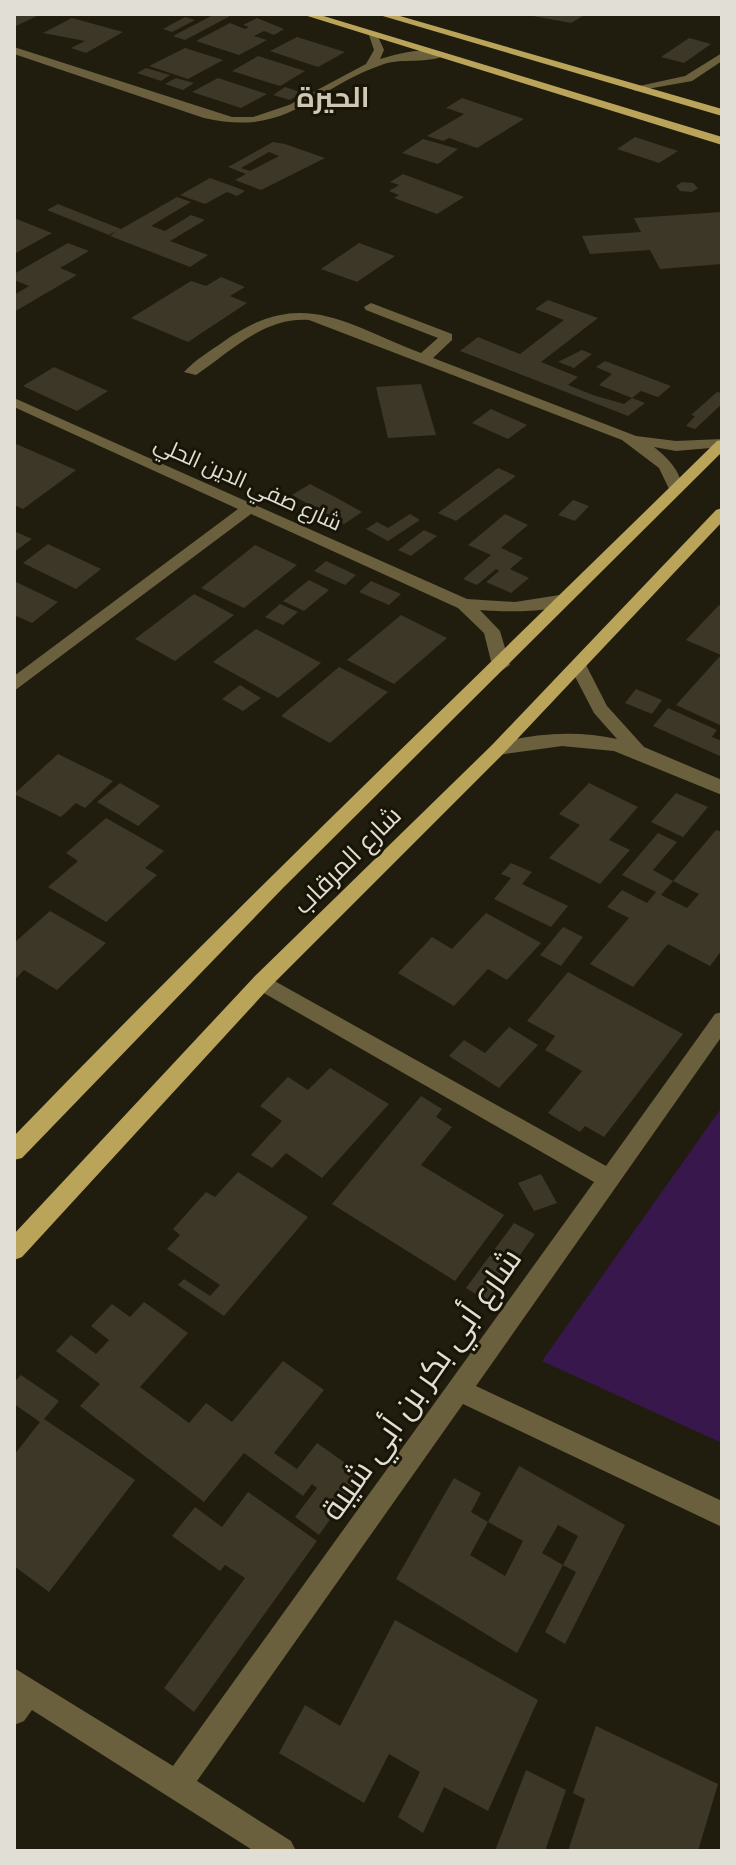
<svg xmlns="http://www.w3.org/2000/svg" width="736" height="1865" viewBox="0 0 736 1865" font-family="'Zilla Slab',Cairo,serif">
<style>
.green{fill:#37174c}
.building{fill:#3c3727;fill-rule:evenodd}
.lines{fill:none;stroke-linecap:round;stroke-linejoin:round}
.minor{fill:#6b603e;fill-rule:evenodd}
.major{fill:#baa45a;fill-rule:evenodd}
.labels{text-anchor:middle;dominant-baseline:central;stroke-width:6;stroke-linejoin:round;paint-order:stroke}
.far-street-label{font-size:22px;fill:#e1dfd5;stroke:#181406}
.street-label{font-size:26px;fill:#e1dfd5;stroke:#181406}
.far-district-label{font-size:28px;font-weight:bold;fill:#cdc7b4;stroke:#181406}
.near-street-label{font-size:32px;fill:#e1dfd5;stroke:#181406}
</style>
<rect width="100%" height="100%" fill="#211d0e"/>
<path class="green" d="M722 1107V1443L542 1361Z"/>
<path class="building" d="M20 14H41L14 27V17Z
M215 14H234L185 40 173 36Z
M537 14H586L571 23 533 16Z
M185 17 195 20 172 32 163 29Z
M72 18 123 32 86 53 71 48 85 41 43 33Z
M257 18 284 29 274 35 264 31 254 36 267 40 239 55 196 41 230 23 245 29 249 27 243 25Z
M297 37 345 52 318 67 270 51Z
M689 38 711 44 684 63 661 57Z
M185 48 223 60 188 79 149 66Z
M258 56 305 71 280 86 232 71Z
M146 68 170 75 161 81 137 73Z
M176 78 194 83 183 90 165 84Z
M218 78 267 94 241 108 192 92Z
M285 87 297 91 302 93 290 100 273 95Z
M462 98 524 119 477 148 449 138 443 141 427 136 464 114 446 108Z
M635 137 678 151 659 163 617 149Z
M423 139 458 149 438 164 402 153Z
M273 142 285 144 325 158 261 190 235 180 246 174 228 167ZM269 152 279 156 250 171 241 168Z
M403 174 464 197 437 214 394 198 399 195 389 191 399 185 390 182Z
M210 178 235 187 245 191 237 196 227 192 205 204 180 195Z
M682 182 693 183 698 188 692 192 680 191 676 186Z
M177 197 191 202 151 226 165 231 191 215 205 220 170 241 208 255 190 267 110 236 116 231 109 235 47 210 58 204 121 229Z
M722 212V264L660 269 650 250 590 254 582 236 641 232 634 218Z
M14 218 52 233 14 254Z
M68 243 89 251 60 268 77 275 14 312V295L29 286 14 280V274Z
M359 243 395 256 357 282 321 269Z
M221 277 245 287 230 296 247 303 188 342 131 318 191 281 206 286Z
M548 300 598 318 541 362 578 377 568 385 593 395 624 404 632 398 645 403 628 416 460 351 478 337 520 354 564 320 535 309Z
M582 350 592 354 574 368 558 362Z
M605 361 671 386 658 397 641 391 632 398 599 385 612 374 596 367Z
M54 367 108 391 77 411 23 386Z
M421 384 436 435 388 438 376 387Z
M717 392 722 393V404L695 429 686 426 695 416 691 415Z
M491 409 527 425 508 439 472 423Z
M14 443 76 470 23 509 14 505Z
M498 468 516 476 456 521 438 513Z
M310 484 335 497 362 512 344 524 292 495Z
M573 500 589 506 575 521 558 515Z
M410 514 420 520 388 541 366 529 377 522 388 528Z
M505 514 528 525 501 548 523 558 510 569 529 578 511 593 486 582 499 571 496 569 477 585 463 579 491 555 468 545Z
M424 530 437 536 411 556 398 550Z
M14 531 32 539 14 552Z
M48 544 101 569 76 589 23 563Z
M255 545 297 565 244 608 201 588Z
M326 561 356 575 345 585 314 571Z
M309 580 329 590 304 611 283 601Z
M14 581 58 602 32 623 14 615Z
M371 581 401 594 389 605 359 592Z
M194 594 234 615 175 661 135 639Z
M280 604 298 612 283 625 265 617Z
M719 605 722 606V726L676 705 721 655 686 640Z
M401 615 447 638 394 684 347 660Z
M256 629 321 663 278 698 213 662Z
M339 667 388 692 330 743 281 716Z
M240 685 261 698 243 711 222 699Z
M636 689 662 700 652 714 625 703Z
M668 708 717 730 712 737 722 741V757L653 726Z
M58 754 113 781 85 808 76 803 61 817 14 794Z
M120 783 160 806 138 826 97 802Z
M589 783 638 807 609 840 630 850 600 884 549 858 580 825 559 814Z
M676 793 708 807 683 837 651 822Z
M106 818 164 851 145 868 157 875 106 922 48 887 78 861 66 853Z
M716 830 722 832V950L710 966 668 944 633 987 590 964 629 918 607 907 622 890 647 903 656 892 622 875 658 833 677 842 653 870 673 881 661 895 687 908 699 894 673 881Z
M511 863 532 872 522 884 568 906 551 927 494 899 511 878 501 874Z
M50 911 106 943 57 990 24 970 14 980V943Z
M486 913 541 943 507 980 488 969 454 1006 398 973 432 937 452 949Z
M563 927 583 937 561 966 540 955Z
M568 972 683 1034 604 1137 585 1126 580 1132 548 1113 582 1071 545 1050 555 1036 527 1021Z
M509 1027 538 1045 499 1088 449 1056 464 1040 485 1053Z
M330 1068 389 1104 322 1178 286 1153 272 1168 251 1155 282 1121 260 1106 288 1077 308 1090Z
M421 1096 442 1109 436 1117 452 1127 421 1165 504 1215 455 1281 332 1204Z
M238 1172 308 1217 224 1316 178 1285 184 1279 210 1296 220 1285 167 1249 180 1235 173 1229 206 1192 215 1197Z
M541 1174 557 1203 534 1211 518 1183Z
M514 1223 535 1234 487 1301 466 1288Z
M144 1302 188 1333 140 1387 189 1423 206 1403 232 1422 283 1361 324 1390 274 1453 297 1469 317 1443 362 1475 319 1535 295 1517 317 1488 312 1484 303 1496 244 1453 204 1502 80 1406 100 1384 56 1351 71 1335 96 1354 109 1340 91 1326 112 1304 130 1317Z
M21 1375 59 1401 44 1419 135 1480 49 1592 14 1566V1455L40 1422 14 1404V1382Z
M519 1466 625 1525 565 1644 545 1632 576 1572 563 1565 578 1536 558 1525 542 1553 563 1565 517 1653 396 1579 454 1478 481 1493 471 1512 488 1522 470 1555 505 1576 523 1541 488 1522Z
M248 1492 317 1541 194 1712 164 1688 245 1578 225 1565 220 1571 172 1536 195 1507 222 1527Z
M395 1620 538 1700 488 1811 444 1787 423 1833 398 1817 420 1772 389 1754 364 1803 279 1753 305 1705 340 1726Z
M596 1726 718 1784 698 1851H568L585 1799 573 1793Z
M526 1770 566 1790 545 1851H495Z"/>
<g class="lines">
<path class="minor" d="M368 32H376L384 50 380 59C397 54 429 45 445 55 430 64 402 58 384 64 313 88 289 138 204 118L14 54V47L232 117H253L289 105 366 64 374 50Z
M722 53V61L692 81 636 91 630 88 685 76Z
M371 303 452 334V340L433 358 636 436 676 441 722 439V447L676 451 654 447C668 458 685 475 681 493H671L659 468 622 440 309 320C264 317 231 351 196 375L184 372C195 360 210 351 223 342 301 286 343 323 421 353L438 338 366 310 364 307Z
M14 398 467 599 515 602 566 594 574 599C559 614 502 612 480 610L500 631 510 665 501 671 492 665 484 633 458 608 251 514 14 691V676L238 509 14 407Z
M578 659 584 661 607 706 644 747 722 780V795L614 751 562 746 498 755 492 753 489 749 492 745C532 733 576 730 617 739L594 713 569 665Z
M262 974 606 1166 715 1014 722 1012V1036L476 1386 722 1501V1527L463 1404 197 1781 291 1841 296 1851H254L32 1710 24 1721 14 1725V1668L173 1766 594 1182 255 988 252 982 255 976Z"/>
<path class="major" d="M301 14H317L722 137V145Z
M376 14H393L722 109V116Z
M722 440V452L283 888 22 1158 14 1160V1136C243 899 482 672 717 441Z
M722 508V522L504 753 269 988 22 1257 14 1260V1234L255 976 492 745 716 510Z"/>
</g>
<g class="labels">
<g class="far-street-label">
<text transform="translate(248 483) rotate(24)">شارع صفي الدين الحلي</text>
</g>
<g class="street-label">
<text transform="translate(347 860) rotate(-45)">شارع المرقاب</text>
</g>
<g class="far-district-label">
<text x="333" y="97">الحيرة</text>
</g>
<g class="near-street-label">
<text transform="translate(421 1384) rotate(-55)">شارع أبي بكر بن أبي شيبة</text>
</g>
</g>
<rect width="736" height="1865" fill="none" stroke="#e1dfd5" stroke-width="32"/>
</svg>
